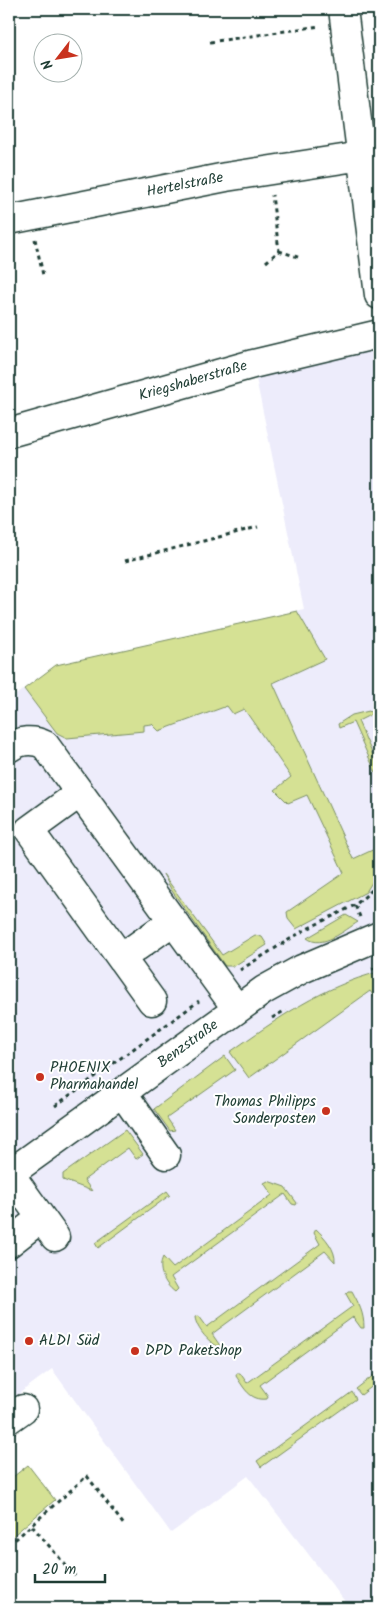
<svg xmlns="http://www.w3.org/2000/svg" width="388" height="1617" viewBox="0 0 388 1617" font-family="Kalam,sans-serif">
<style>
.built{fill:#edecfb}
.green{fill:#d5e194;stroke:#7a8f64}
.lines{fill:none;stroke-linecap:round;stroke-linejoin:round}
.minor-casing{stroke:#1f3d34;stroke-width:31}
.major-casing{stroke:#1f3d34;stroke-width:31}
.path{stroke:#1f3d34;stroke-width:3;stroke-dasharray:4 4;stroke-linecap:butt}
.minor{stroke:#fff;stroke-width:28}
.major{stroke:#fff;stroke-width:28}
.poi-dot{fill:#c8321e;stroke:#fff;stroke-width:2}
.labels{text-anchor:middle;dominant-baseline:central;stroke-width:4;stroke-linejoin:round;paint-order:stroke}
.street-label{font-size:15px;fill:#1f3d34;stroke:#fff}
.poi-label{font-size:15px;fill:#1f3d34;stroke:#fff;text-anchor:start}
</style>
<rect width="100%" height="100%" fill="#fff"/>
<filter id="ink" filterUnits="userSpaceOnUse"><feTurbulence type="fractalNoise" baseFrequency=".02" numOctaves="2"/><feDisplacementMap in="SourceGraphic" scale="10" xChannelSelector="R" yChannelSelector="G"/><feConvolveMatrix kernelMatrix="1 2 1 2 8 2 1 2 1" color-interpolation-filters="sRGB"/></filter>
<g filter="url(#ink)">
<path class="built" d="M379 334V1608H350L248 1476 171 1533 52 1369 9 1401V700L56 665 304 609 253 364Z"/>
<path class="green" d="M297 611 325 659 273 683 353 859 379 847V871L366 892 296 929 288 919 287 912 344 873 307 795 288 803 275 790 291 777 244 709 233 714 227 706 159 731 152 724 144 725V731L67 738 57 733 24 689 56 665Z
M369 711 372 714 358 721 379 769V780L353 722 339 728 338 724 352 715Z
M163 874 222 955 255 935 262 937 267 945 234 966H225L172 891Z
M346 915 358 922C345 930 322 950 307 938Z
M379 972V1003L370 991 249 1078 230 1052C277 1019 323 986 379 972Z
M225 1056 235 1070 167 1118 175 1130 170 1131 154 1109Z
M125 1130 143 1154 136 1159 128 1148 84 1180 92 1191 63 1180V1174Z
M268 1181 285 1187 297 1203 296 1205 292 1204 285 1194 171 1277 178 1289 175 1292C164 1284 157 1269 163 1257L173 1268 272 1195 264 1183Z
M167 1191 170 1195 98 1248 95 1243Z
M316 1229C325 1237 336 1250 335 1262L325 1251 212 1334 221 1347C210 1345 196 1328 195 1317L199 1316 207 1327 320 1244 314 1233Z
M348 1291H352C359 1304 364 1313 364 1328H361L353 1317 260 1385 268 1396 267 1399C250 1401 244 1388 236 1376L237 1373H240L247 1383 353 1306 346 1294Z
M379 1371V1381L361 1395 356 1389Z
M352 1392 356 1399 261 1467 257 1461Z
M28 1465 55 1500 9 1539V1480Z"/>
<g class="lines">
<g class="minor-casing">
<path id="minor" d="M343 9 379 295
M9 220 226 177 362 156
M9 748C20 740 33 739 45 745L237 1009
M80 793 29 830 121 958 173 921
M121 958 152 1001
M122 1092 166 1155
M9 1173 55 1237
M9 1174 264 990 302 969 379 936
M9 1243 41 1218
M9 1419 23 1409"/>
</g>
<g class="major-casing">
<path id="major" d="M9 433 253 364 379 334"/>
</g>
<path class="path" d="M210 42 320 26
M35 239 43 275
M279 251 301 258
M266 262 279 251 272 195
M125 561 258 527
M360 917 355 905 379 884
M372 969 379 967
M240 970 303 931 355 905
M272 1018 286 1010
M55 1106 199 1001
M32 1526 75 1576
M9 1545 87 1476 124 1525"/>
<use href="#minor" class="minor"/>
<use href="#major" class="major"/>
</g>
</g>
<g class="poi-dot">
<circle cx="40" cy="1077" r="5"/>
<circle cx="326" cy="1111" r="5"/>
<circle cx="29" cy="1341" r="5"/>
<circle cx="135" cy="1351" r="5"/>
</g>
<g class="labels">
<g class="street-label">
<text transform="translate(185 185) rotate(-11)">Hertelstraße</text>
<text transform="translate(193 381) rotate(-16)">Kriegshaberstraße</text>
<text transform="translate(188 1044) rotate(-36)">Benzstraße</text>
</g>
<g class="poi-label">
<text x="50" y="1068">PHOENIX<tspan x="50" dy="17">Pharmahandel</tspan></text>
<text x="316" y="1102" text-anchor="end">Thomas Philipps<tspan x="316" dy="17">Sonderposten</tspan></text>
<text x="39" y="1341">ALDI Süd</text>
<text x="145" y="1351">DPD Paketshop</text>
</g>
</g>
<rect width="388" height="1617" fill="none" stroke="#fff" stroke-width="30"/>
<rect x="15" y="15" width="358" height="1587" fill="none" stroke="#1f3d34" stroke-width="2" filter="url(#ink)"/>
<g transform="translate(58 58) rotate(239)"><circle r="24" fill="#ffffff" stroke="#a5b1ae"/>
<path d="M0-4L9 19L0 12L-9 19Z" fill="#c8321e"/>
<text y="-8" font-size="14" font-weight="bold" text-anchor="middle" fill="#1f3d34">N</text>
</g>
<path d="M35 1574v8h70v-8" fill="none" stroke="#1f3d34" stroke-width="2.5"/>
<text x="42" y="1574" font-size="15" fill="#1f3d34" stroke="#ffffff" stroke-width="4" paint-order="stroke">20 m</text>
</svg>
